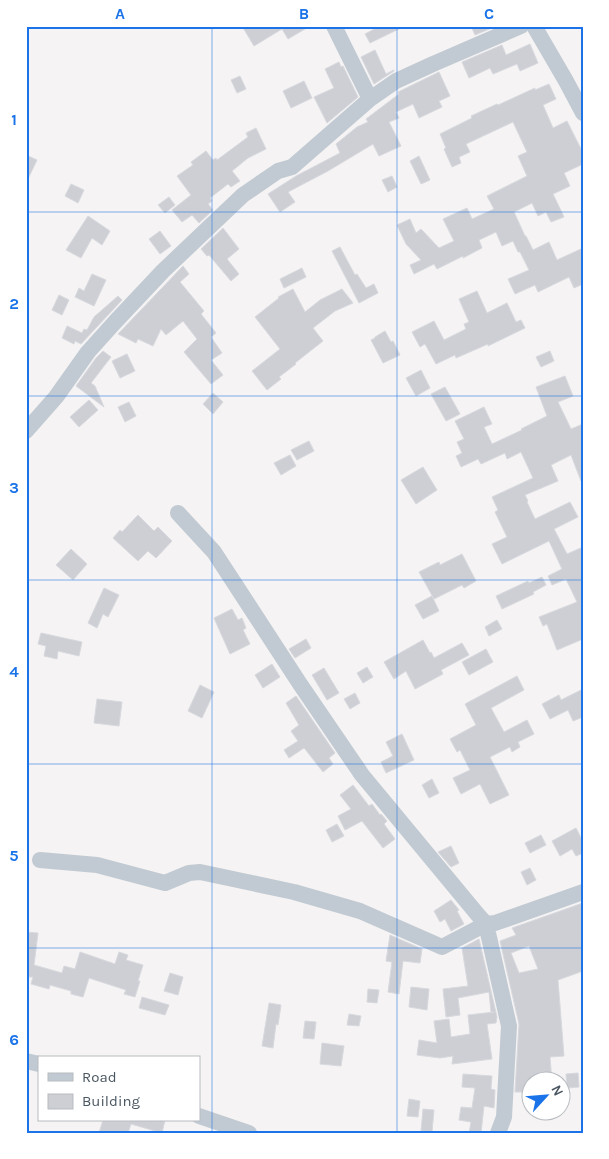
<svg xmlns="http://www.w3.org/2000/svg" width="609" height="1159" viewBox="0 0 609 1159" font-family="Karla,sans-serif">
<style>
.building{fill:#cdcfd5;stroke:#d7d9de;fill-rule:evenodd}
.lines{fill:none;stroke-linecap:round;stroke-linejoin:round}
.minor{stroke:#c1cad2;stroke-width:16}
.grid{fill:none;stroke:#1a73e8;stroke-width:1;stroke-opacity:0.55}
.neatline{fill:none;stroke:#1a73e8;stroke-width:2}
.grid-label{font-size:16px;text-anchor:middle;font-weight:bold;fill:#1a73e8}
</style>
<rect width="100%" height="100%" fill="#f5f3f3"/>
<path class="building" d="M242 26H310L288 39 282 29 254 46Z
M380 26H405L370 43 365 34Z
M471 26H493L494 27 475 35Z
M530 44 538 63 520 71 517 64 493 74 490 68 469 78 462 62 502 45 506 55Z
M375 50 386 74 394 70V71L374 84 361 57Z
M339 62 341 67 343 66 358 97 327 123 314 97 334 88 325 69Z
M439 72 450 96 439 101 442 107 419 118 413 104 396 112 399 118 389 122 401 146 379 156 373 144 328 171 288 192 295 202 280 212 268 194 296 176 340 153 336 144 357 127 368 122 366 119 399 94 398 92Z
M240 76 246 89 237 93 231 80Z
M304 81 312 98 291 108 283 91Z
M549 84 556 99 543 105 553 128 567 121 583 153V164L564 173 570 186 553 194 564 217 551 222 546 212 538 216 532 203 514 212 525 236H526L533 250 549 242 557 260 583 248V284L574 288 569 277 538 292 535 285 515 294 508 279 529 270 520 252H518L513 241 502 246 496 232 479 240 482 248 463 258V256L437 269 434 264 414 274 410 265 421 260 406 244 397 225 410 219 416 233 421 229 439 248 454 241 443 219 467 208 472 219 494 209 487 196 527 176 518 156 527 152 513 122 466 144 470 152 459 157 461 163 452 167 444 149 446 148 440 134 472 118 471 116 497 104 498 105 535 88V90Z
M256 128 266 149 248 158 232 171 240 181 231 187 228 184 210 198 212 201 208 204 213 210 199 223 192 215 182 222 172 210 191 195 177 176 193 165 191 162 206 151 213 160 216 158 217 160 248 137 246 133Z
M26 155 37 160 26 183Z
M419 156 430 180 421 184 410 161Z
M392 176 397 187 388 192 382 180Z
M71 184 84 190 78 203 65 196Z
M169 197 175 205 165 213 158 205Z
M88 216 110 231 102 245 92 238 81 258 66 250Z
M223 228 239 249 227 259 239 274 231 281 209 255 207 256 201 249Z
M160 231 171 246 160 254 149 239Z
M340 247 355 275 357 274 366 288 374 284 378 293 359 303 332 251Z
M183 266 189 274 180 282 204 311 201 314 216 333 211 337 222 353 211 360 223 375 211 384 184 352 197 339 183 321 166 335 161 329 153 346 138 339 136 343 118 334Z
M302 268 306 277 284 288 280 279Z
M92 274 106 280 94 306 75 297 79 288 84 291Z
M293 289 305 312 320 300 342 289 353 303 335 311 313 328 323 341 295 363 296 364 279 377 281 379 267 390 252 371 280 349 255 317 279 298 278 297Z
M477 291 487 313 507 303 516 322 521 320 525 328 488 346V344L456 358 455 355 436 364 425 344 420 347 412 332 434 321 444 340 466 329 464 324 469 322 459 299Z
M59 295 69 300 62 315 52 310Z
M118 296 122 300 81 344 75 341 74 344 62 338 67 326 82 333 84 329 87 330 94 317Z
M385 331 391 342 393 341 400 355 383 363 371 340 375 338V337Z
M103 351 111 357 91 383 95 386 104 407 76 386 96 358Z
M550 351 554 361 541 367 536 357Z
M127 354 135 371 120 378 112 361Z
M421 370 430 388 416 396 406 378Z
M565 376 573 396 558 402 571 429 583 424V481H581L571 455 551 465 558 481 525 495 528 501 527 502 535 519 570 502 578 517 554 529 567 554 583 547V639L557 650 547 624 543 626 539 617 577 602 566 579 552 585 548 576 562 569 549 541 502 564 492 544 507 537 495 512 498 510 492 497 533 478 521 452 507 459 505 453 481 464 478 459 461 467 456 456 462 453 457 442 464 439 455 421 484 407 492 424 484 427 492 444 522 430 521 429 547 416 536 387Z
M445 387 460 414 446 421 431 394Z
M213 393 223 402 213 414 203 404Z
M89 400 98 410 79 427 70 417Z
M129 402 136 416 125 422 118 407Z
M309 441 314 451 297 460 291 450Z
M290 455 296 466 281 475 274 463Z
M423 467 437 490 416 504 401 480Z
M138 515 154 531 158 527 172 541 156 558 148 551 138 561 113 538 120 530 122 532Z
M71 549 87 564 73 580 56 565Z
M462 554 476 581 464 588 462 585 434 599 419 572 439 562 440 565Z
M542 577 546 585 533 592 534 594 502 609 496 596 528 581 529 583Z
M104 588 119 595 108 617 103 614 97 628 88 623Z
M432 596 439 611 423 619 415 605Z
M232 609 238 620 242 618 246 628 243 630 250 644 230 654 214 618Z
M497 620 502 629 489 636 485 627Z
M41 633 82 642 79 656 58 651 57 659 44 656 46 646 38 644Z
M306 639 311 648 295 658 289 649Z
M423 640 430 653 431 652 434 658 462 643 469 655 441 670 443 674 415 689 406 671 394 679 384 662Z
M486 649 493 662 469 675 462 662Z
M272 664 280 677 263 688 255 675Z
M367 667 373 677 363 683 357 673Z
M324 668 339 693 327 700 312 675Z
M517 676 524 690 491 708 504 732 527 720 534 734 518 742 520 747 512 752 510 747 490 757 509 795 490 804 480 784 461 794 453 778 470 770 460 750 457 752 450 739 476 725 465 704Z
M200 685 214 692 202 718 188 711Z
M583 689V717L573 721 568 710 550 719 542 704 559 695 561 700Z
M355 693 360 703 350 709 344 699Z
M296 696 335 753 329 758 333 764 323 772 305 749 304 748 289 758 284 750 298 741 291 731 299 725 286 703Z
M97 699 122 702 119 726 94 723Z
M402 734 414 760 386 773 381 762 393 756 386 742Z
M432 779 439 793 429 798 422 785Z
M353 785 369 806 372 804 380 815 381 814 387 821 384 824 395 839 383 848 362 821 345 830 338 816 351 809 340 795Z
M337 824 344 836 332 842 326 830Z
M576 828 583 842V853L576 856 572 849 560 856 552 841Z
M541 835 546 845 530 853 525 843Z
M451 846 459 863 451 867 438 852Z
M530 868 536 880 527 885 521 872Z
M451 900 459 910 457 911 464 924 451 931 445 919 440 922 434 911Z
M583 903V971L558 980 564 1056 550 1057 552 1082H526L527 1092H515L519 1024 500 941 516 935 512 928ZM529 946 538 969 519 973 511 953Z
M26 932 38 933 34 965 62 973 64 966 75 969 80 952 115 964 119 952 128 955 126 960 143 965 138 981H140L135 997 124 994 126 990 89 978 83 997 71 994V991L50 985 49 989 31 984 33 977H26Z
M390 935 422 949 420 963 403 961 399 994 388 992 392 962 386 961Z
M479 939 497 1017 496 1023 487 1024 492 1059 452 1064 453 1056 440 1058 417 1055 419 1040 437 1043 434 1021 449 1019 451 1037 470 1034 468 1015 494 1012H491L489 992 458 998 460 1015 446 1017 443 989 468 986 462 948Z
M170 973 183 977 178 995 164 991Z
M411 987 429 989 427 1010 409 1007Z
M368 989 379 990 377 1003 367 1002Z
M142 997 169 1005 165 1015 139 1008Z
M269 1003 281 1005 278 1025 276 1024 273 1048 262 1046Z
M349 1014 361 1016 359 1026 347 1025Z
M305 1021 316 1022 314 1039 303 1038Z
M322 1043 344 1046 341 1066 320 1064Z
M578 1073 579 1087 567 1088 566 1074Z
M463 1074 492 1076 491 1089 495 1090 494 1108 484 1106 481 1133H469L471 1122 459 1120 461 1107 472 1108 475 1088 462 1087Z
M409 1099 420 1101 418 1117 407 1116Z
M423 1109 434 1110 432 1132 421 1131Z
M103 1120H165L162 1133 131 1124 128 1133H99Z"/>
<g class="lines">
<path class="minor" d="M334 26 370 99
M534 26 566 81 583 113
M26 431 56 397 88 352 115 322 163 271 243 195 278 171 292 167 370 99 396 81 433 64 521 26
M178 513 214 552 300 684 362 775 478 915 486 924 495 923 583 892
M40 860 97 865 165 883 189 873 200 872 294 892 360 911 442 947 486 924 509 1026 504 1117 498 1133
M26 1061 39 1064
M199 1116 249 1133"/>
</g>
<path class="grid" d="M212 26V1133M397 26V1133M26 212H583M26 396H583M26 580H583M26 764H583M26 948H583"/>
<rect width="609" height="1159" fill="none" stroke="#ffffff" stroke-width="55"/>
<rect x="38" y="1056" width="162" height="65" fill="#ffffff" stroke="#b7bbc0"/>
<rect x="48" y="1073" width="25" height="8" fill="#c1cad2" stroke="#b7bbc0"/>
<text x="82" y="1082" font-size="15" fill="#4a5661">Road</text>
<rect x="48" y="1094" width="25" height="15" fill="#cdcfd5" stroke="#b7bbc0"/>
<text x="82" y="1106" font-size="15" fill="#4a5661">Building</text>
<g transform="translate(546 1096) rotate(64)"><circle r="24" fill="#ffffff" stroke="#b7bbc0"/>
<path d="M0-4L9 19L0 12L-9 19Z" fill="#1a73e8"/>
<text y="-8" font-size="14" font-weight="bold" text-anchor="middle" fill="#4a5661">N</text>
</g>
<rect x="28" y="28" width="554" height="1104" class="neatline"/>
<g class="grid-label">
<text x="120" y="19">A</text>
<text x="304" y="19">B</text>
<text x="489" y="19">C</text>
<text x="14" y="125">1</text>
<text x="14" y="309">2</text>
<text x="14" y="493">3</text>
<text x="14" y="677">4</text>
<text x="14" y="861">5</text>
<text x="14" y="1045">6</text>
</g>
</svg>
